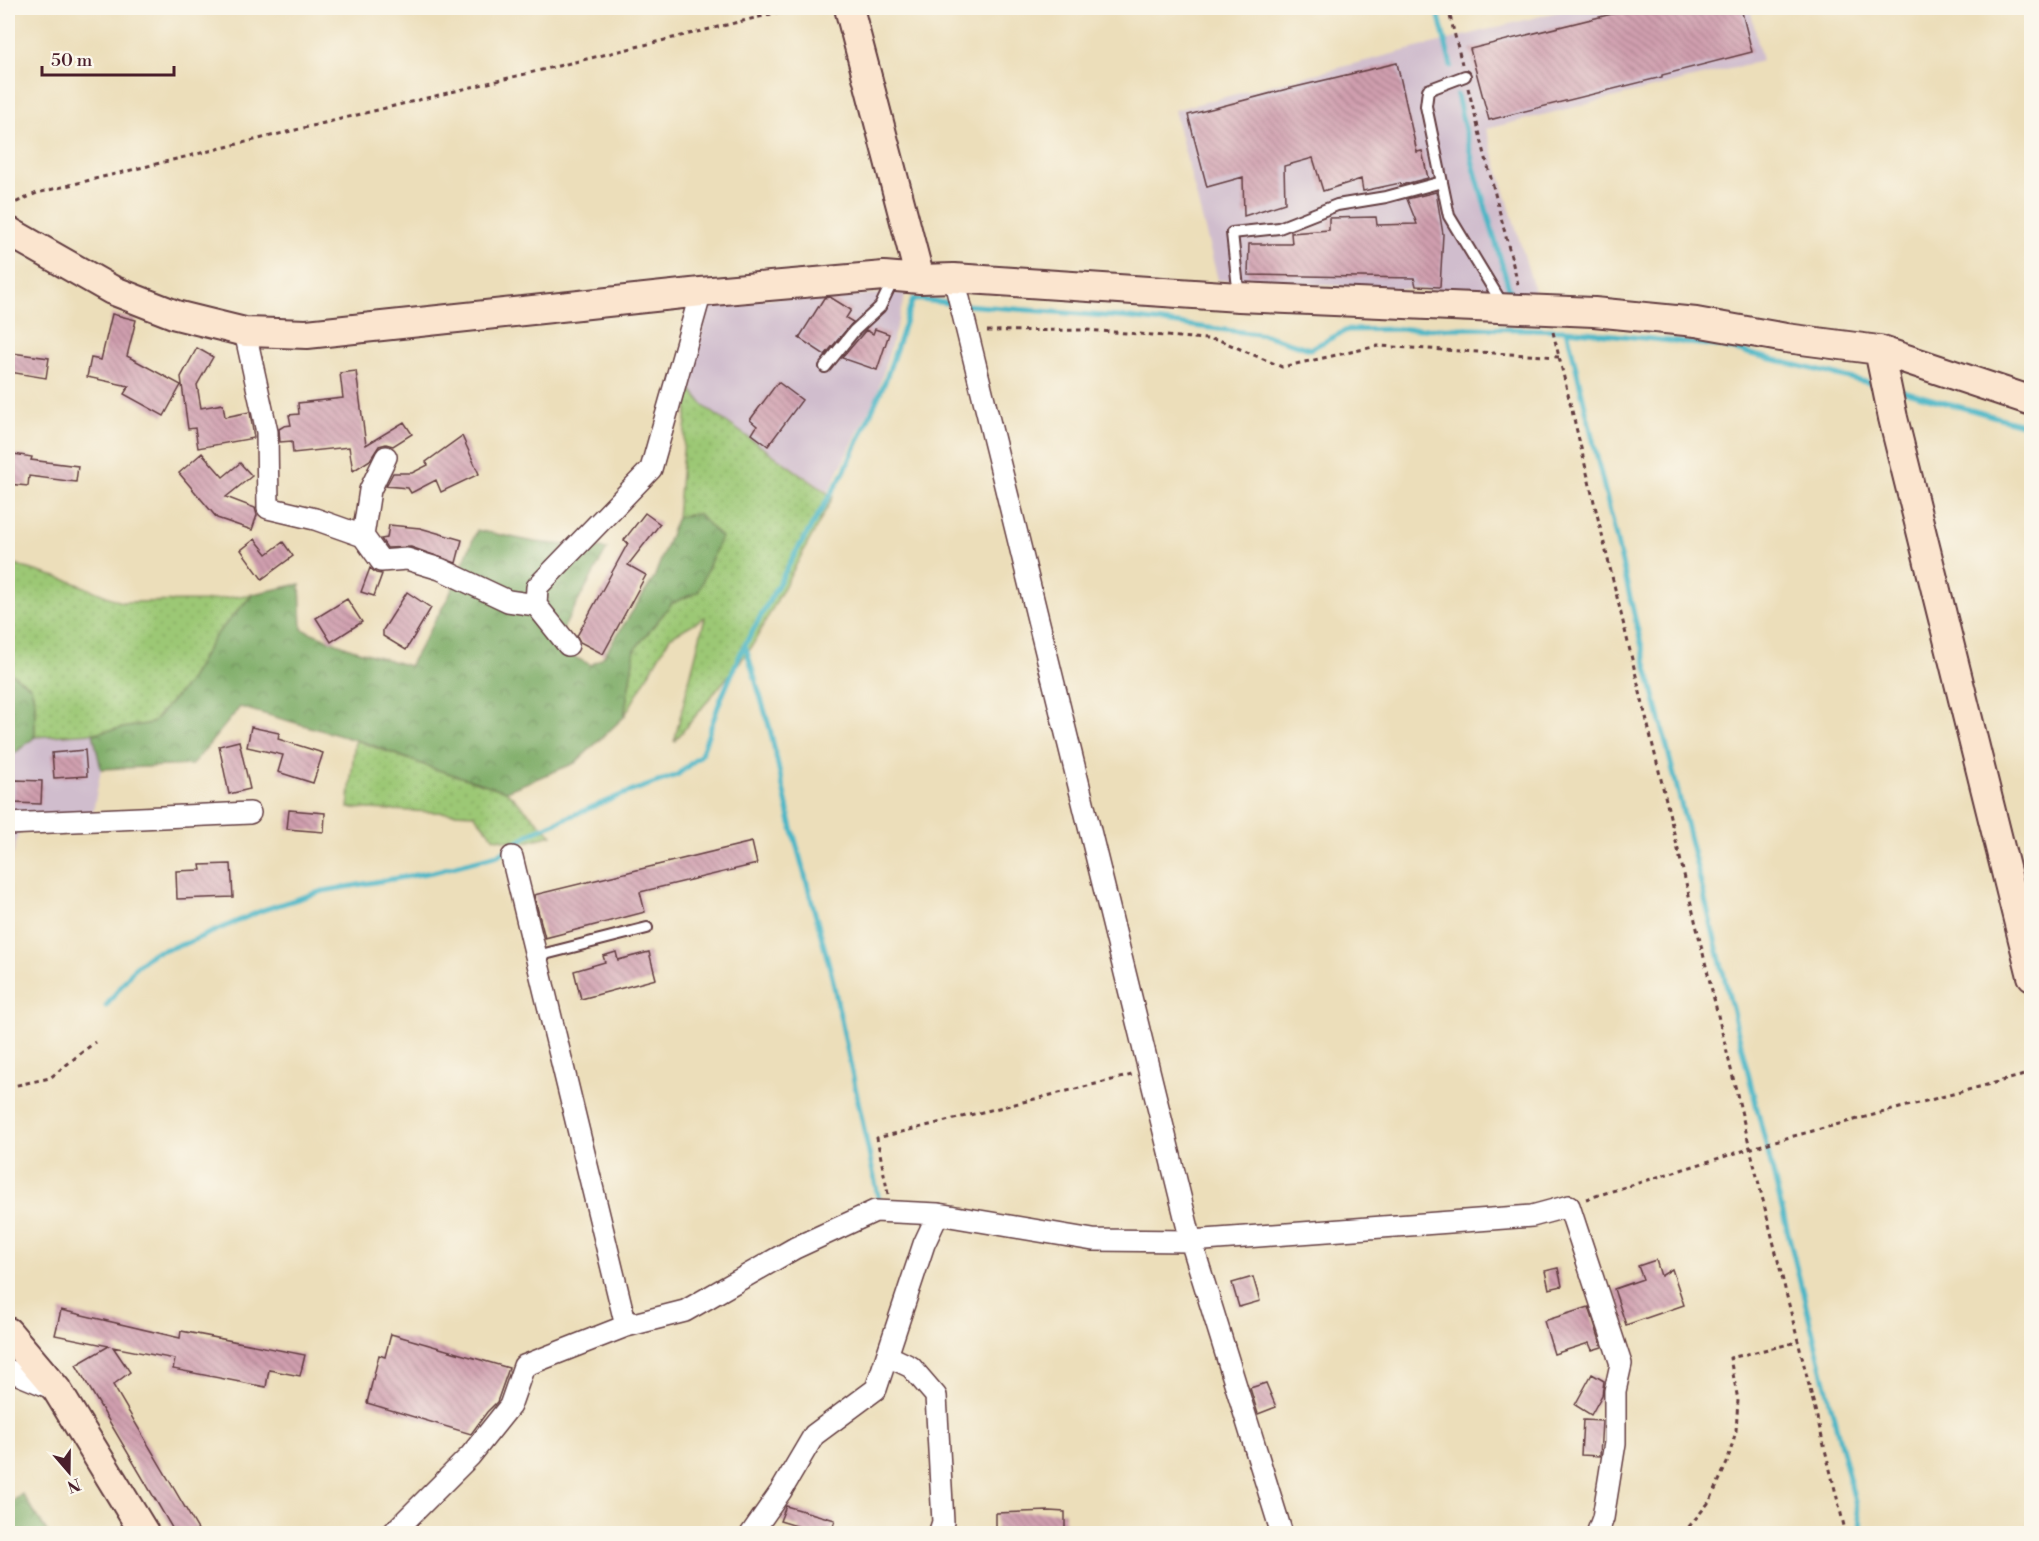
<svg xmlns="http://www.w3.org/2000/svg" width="2039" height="1541" viewBox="0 0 2039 1541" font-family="'Libre Bodoni',serif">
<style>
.industrial{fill:#d0bdcd}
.grass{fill:url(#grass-dots);stroke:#737450;stroke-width:1.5}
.forest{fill:url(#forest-crowns);stroke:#646648;stroke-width:1.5}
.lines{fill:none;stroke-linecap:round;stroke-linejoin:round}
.stream{stroke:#4ab6c6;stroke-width:5}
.building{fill:url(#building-back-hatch)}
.lane-casing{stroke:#623c40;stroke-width:14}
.street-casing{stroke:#623c40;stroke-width:24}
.secondary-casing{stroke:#623c40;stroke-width:32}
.path{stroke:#623c40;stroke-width:3;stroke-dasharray:4.5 4.5;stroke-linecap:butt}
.lane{stroke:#fff;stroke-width:10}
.street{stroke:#fff;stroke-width:21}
.secondary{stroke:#fbe5cf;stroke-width:28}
</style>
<defs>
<pattern id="grass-dots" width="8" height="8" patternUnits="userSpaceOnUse" patternTransform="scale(1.5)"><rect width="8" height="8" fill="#9cc875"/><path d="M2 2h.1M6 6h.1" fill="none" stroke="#88ab65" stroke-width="1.8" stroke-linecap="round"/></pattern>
<pattern id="forest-crowns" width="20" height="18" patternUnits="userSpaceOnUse" patternTransform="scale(1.5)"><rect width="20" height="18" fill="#7dac66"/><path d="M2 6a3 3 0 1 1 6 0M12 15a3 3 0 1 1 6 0" fill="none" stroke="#688b54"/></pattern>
<pattern id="building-back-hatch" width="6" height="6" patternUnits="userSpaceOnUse" patternTransform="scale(1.5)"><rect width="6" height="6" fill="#d09faf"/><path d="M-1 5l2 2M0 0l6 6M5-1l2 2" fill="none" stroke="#ab818f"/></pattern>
</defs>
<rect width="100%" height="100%" fill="#fbf7ec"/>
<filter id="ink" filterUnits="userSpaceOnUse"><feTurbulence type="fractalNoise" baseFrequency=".0167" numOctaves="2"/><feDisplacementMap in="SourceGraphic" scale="12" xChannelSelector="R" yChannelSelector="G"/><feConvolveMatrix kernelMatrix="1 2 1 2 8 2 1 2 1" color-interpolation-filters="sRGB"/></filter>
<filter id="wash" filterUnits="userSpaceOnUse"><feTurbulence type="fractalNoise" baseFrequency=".008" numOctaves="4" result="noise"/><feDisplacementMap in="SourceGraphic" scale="24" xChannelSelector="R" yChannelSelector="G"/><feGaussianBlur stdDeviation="1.35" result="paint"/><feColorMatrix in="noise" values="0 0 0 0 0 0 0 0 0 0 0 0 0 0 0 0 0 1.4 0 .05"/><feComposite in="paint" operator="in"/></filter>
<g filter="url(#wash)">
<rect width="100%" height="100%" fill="#ecdeba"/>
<path class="industrial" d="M1572 8H1750L1762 61 1486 129 1536 295 1218 280 1174 110Z
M906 293 877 394 828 492 705 407 689 387 709 301Z
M93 733 101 769 90 828 19 831 13 855H8V759L35 737Z"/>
<path class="grass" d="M689 387 705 407 833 497 751 648 674 742 705 617 670 637 624 717 635 649 672 603 698 592V514L677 517Z
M8 563 70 581 121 602 204 601 253 594 215 636 187 684 152 723 93 733 35 737V703L31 687 8 671Z
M355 740 435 769 506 791 552 835 522 843 494 838 474 814 348 808Z"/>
<path class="forest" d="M698 514 721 537 698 592 672 603 635 649 624 717 575 763 506 791 435 769 366 743 240 707 192 765 101 769 93 733 152 723 187 684 215 636 253 594 300 584 302 629 352 649 409 666 449 596 477 530 535 542 607 549 553 647 591 665 603 657 654 578 677 517Z
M8 671 31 687 35 703V737L8 759Z
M22 1494 48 1533H8V1505Z"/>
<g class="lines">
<path class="stream" d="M1437 8 1451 66
M1457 95 1473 164 1510 292
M965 305 1131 318 1265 335 1310 349 1347 330 1467 328 1567 330 1718 346 1878 385
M1567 330 1639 635 1863 1534
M1896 389 2032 427
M745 645 770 729 792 828 831 972 879 1201
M106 1006 136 966 153 953 187 943 263 910 323 891 433 872 498 855 533 832 621 795 677 775 701 755 720 701 742 650 796 552 844 472 885 382 913 299 956 304"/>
</g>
<g id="blocks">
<path class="building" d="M1636 8H1741L1752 52 1662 75V77L1489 120 1470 49Z
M1397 63 1417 152 1422 151 1428 178 1401 185 1400 183 1363 191 1361 179 1323 191 1313 158 1284 166 1285 203 1244 216 1243 177 1207 187 1188 115 1287 89Z
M1436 192 1443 234 1440 287 1416 286 1414 278 1248 275 1249 244H1292L1291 233 1329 230V218L1376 217 1377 225 1417 224 1407 199Z
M830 297 851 310 846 318 853 322 825 355 799 338 824 298Z
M112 314 136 320 127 356 181 385 164 416 124 394 129 386 87 377 91 358 101 360Z
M875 329 889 334 877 370 842 358 866 330 873 334Z
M197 348 213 357 197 385 201 408 223 404 225 417 250 412 254 438 198 448 195 428 188 429 181 377Z
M12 353 49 358 46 378 9 372Z
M356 371 366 445 404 422 412 434 393 446 386 444 379 446 370 460 353 471 349 447 293 453 292 441 280 442 279 429 284 426 291 425 289 415 299 414 298 403 343 398 340 373Z
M778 382 802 400 768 446 752 434 757 426 750 420Z
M462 436 479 474 441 492 436 480 411 493 408 488 386 486 393 473H412L428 465 426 462Z
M8 453 32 457 31 460 78 466 76 482 29 476 28 486 8 484Z
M202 453 223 477 240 463 252 476 226 497 255 508 257 515 252 530 217 518 179 473Z
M645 513 660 524 628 565 646 575 603 654 580 642 577 636 628 543 624 540Z
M389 525 420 528 462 540 456 563 411 547 387 548 381 539 387 538Z
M255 539 267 554 283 542 293 556 262 579 241 550Z
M370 568 376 573 382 574 374 596 361 592Z
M407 592 431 608 406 650 383 636V630Z
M347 599 362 622 331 642 316 618Z
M251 727 279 733 278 739 323 753 313 783 278 772 283 755 247 747Z
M239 741 250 789 229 794 219 746Z
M85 750 87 776 54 778 52 753Z
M15 780 42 781 41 804 14 803Z
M289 810 325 813 324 832 287 829Z
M752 842 757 864 640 892 645 912 545 938 534 895Z
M231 864 233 897 177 899 176 871 201 870 200 865Z
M616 952 618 960 649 952 656 979 581 999 574 971 605 962 603 956Z
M1656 1260 1661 1276 1672 1269 1684 1305 1626 1325 1614 1289 1643 1279 1638 1266Z
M1558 1268 1562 1286 1549 1289 1545 1271Z
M1253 1277 1260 1301 1239 1307 1232 1283Z
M1589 1307 1602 1347 1592 1350 1589 1343 1554 1354 1544 1321Z
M61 1310 180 1338 181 1331 305 1355 300 1376 269 1370 266 1387 173 1369 175 1359 113 1347 130 1372 113 1385 200 1533H175L76 1365 109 1346 55 1335Z
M391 1334 509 1368 497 1402 487 1412 471 1434 367 1403 379 1355 385 1357Z
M1592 1374 1604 1381 1602 1395 1591 1415 1575 1405Z
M1266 1383 1276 1407 1258 1414 1250 1388Z
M1583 1420 1602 1421 1600 1456 1581 1455Z
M786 1506 835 1520 831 1533H799L800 1527 780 1521Z
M1049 1511 1065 1512V1533H996V1513Z"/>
</g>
</g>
<g filter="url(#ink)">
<use href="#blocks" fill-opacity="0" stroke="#623c40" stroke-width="1.5"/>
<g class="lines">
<g class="lane-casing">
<path id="lane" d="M1465 76 1428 90 1426 106 1449 216 1503 305
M1239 297 1232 233 1279 228 1337 205 1386 197 1442 182
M825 367 854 331 880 307 894 278
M537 956 647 928"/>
</g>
<g class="street-casing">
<path id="street" d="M954 278 1191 1241 1282 1534
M245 332 267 432 268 508 315 519 363 536 370 490 386 457
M363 536 381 561 407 559 440 569 508 601 536 605 568 645
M536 605 537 587 651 469 701 292
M8 824 250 813
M512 857 626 1326
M888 1356 911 1367 936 1396 943 1522 939 1534
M8 1370 54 1389
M392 1534 470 1456 510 1406 524 1366 626 1326 685 1311 795 1248 875 1211 938 1214
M751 1534 781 1491 814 1435 876 1389 924 1244 938 1214 1093 1240 1191 1241 1532 1216 1569 1206 1621 1364 1615 1391V1443L1603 1518 1597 1534"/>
</g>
<g class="secondary-casing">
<path id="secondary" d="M849 8 920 279
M8 231 112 290 176 315 245 332 307 334 701 292 884 276 920 279 954 278 1239 297 1594 312 1696 322 1786 338 1879 350 2032 401
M1879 350 1893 418 2032 976
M8 1332 57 1390 145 1534"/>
</g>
<path class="path" d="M1448 8 1462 64
M1468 88 1519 288
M8 206 37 193 796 8
M987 331 1086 330 1219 340 1282 367 1378 346 1560 357
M1553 332 1750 1148 1846 1534
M8 1087 50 1078 95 1042
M888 1194 877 1138 1132 1075
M1586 1199 1775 1141 2032 1073
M1683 1534 1710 1501 1727 1463 1736 1431 1738 1400 1730 1358 1798 1342"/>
<use href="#lane" class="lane"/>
<use href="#street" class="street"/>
<use href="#secondary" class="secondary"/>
</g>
</g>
<rect width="2039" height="1541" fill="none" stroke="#fbf7ec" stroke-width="30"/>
<g transform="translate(69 1472) rotate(160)" stroke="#fbf7ec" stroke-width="4.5" paint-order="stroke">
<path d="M0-4.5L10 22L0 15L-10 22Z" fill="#4a1f2b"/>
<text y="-9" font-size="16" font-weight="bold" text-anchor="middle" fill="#4a1f2b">N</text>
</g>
<path d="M42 66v9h132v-9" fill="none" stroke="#4a1f2b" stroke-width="3"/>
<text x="51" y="66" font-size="18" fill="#4a1f2b" stroke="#fbf7ec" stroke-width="4.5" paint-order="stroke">50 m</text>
</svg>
